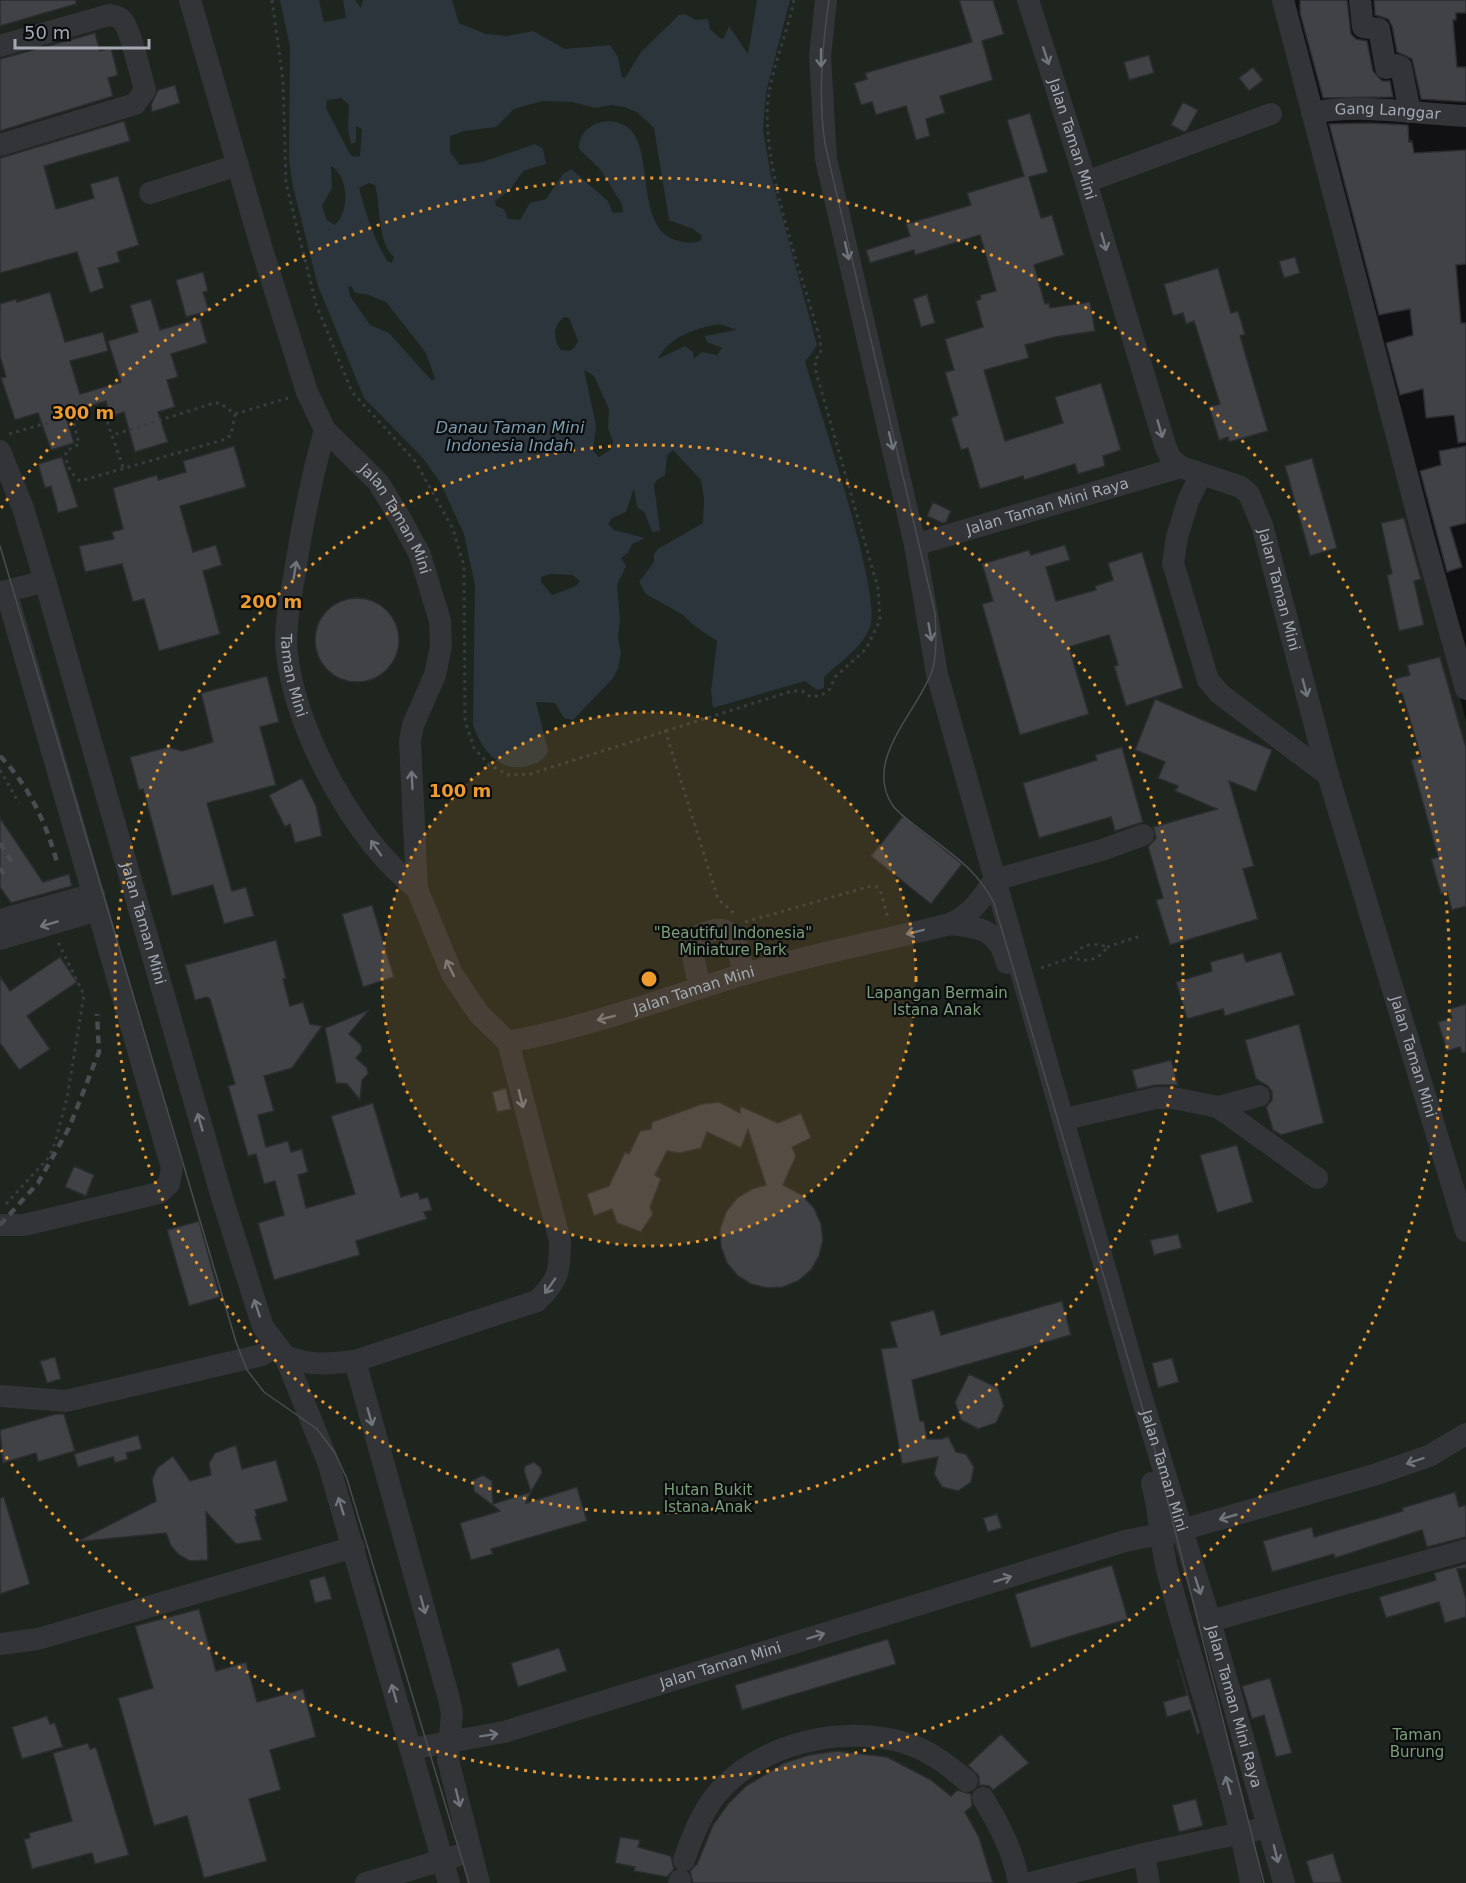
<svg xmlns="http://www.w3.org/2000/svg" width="1466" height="1883" viewBox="0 0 1466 1883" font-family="'DejaVu Sans',sans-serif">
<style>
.green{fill:#1e251e}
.water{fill:#2b353b;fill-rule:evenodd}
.building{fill:#404246;stroke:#2b2c2f;stroke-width:1.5}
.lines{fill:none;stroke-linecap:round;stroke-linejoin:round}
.path{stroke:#383b3f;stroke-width:3;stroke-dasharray:3 4.5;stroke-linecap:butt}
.minor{stroke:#323438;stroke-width:22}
.tram{stroke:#494c51;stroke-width:1.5}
.rail{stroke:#494c51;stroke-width:4.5;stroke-dasharray:8 6;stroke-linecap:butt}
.oneway{stroke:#70757c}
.ring{fill:none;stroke:#ed9a2f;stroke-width:3;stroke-dasharray:3 6}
.labels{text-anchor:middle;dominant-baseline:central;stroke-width:4.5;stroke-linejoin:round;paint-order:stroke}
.street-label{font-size:15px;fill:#a3aab3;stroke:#0c0d0e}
.park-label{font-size:15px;fill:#7b9e7a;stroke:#0c0d0e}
.water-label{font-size:16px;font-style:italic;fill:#7a9bae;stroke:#0c0d0e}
.centre{fill:#ed9a2f;stroke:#0c0d0e;stroke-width:3}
.ring-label{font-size:18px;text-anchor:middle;font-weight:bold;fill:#ed9a2f;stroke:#0c0d0e;stroke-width:4.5;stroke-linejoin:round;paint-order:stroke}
</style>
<rect width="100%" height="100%" fill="#111113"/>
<path class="green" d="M0 0H1281L1466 721V1883H0Z"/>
<path class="water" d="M280 0H319L324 22 346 18 343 0H355L361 8 363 0H452L459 23 486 34 507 36 533 31 565 49 610 45 618 57 622 77 625 78 641 52 679 15 685 14 695 20 708 19 710 29 721 39 724 38 729 26 748 54 757 0H790L766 92 763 130 771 176 817 345 805 362C818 405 883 596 870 627 862 648 840 662 824 677V688L817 690 805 681 713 708 711 691 717 641 696 627 683 615 646 594 639 582 654 562V554L658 549 703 523 704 499 701 480 673 450 667 455 665 475 657 480 654 485 660 531 652 532 645 513 637 507 634 488 626 512 612 518 608 524 614 530 645 538 632 544 628 553 621 558 626 566 617 585 620 619 618 638 621 653 618 668 613 678 573 720 564 718 555 703 536 702 548 751C544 759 540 762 531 765 501 775 482 751 473 725L475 585 464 534 440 482 422 457 364 398 318 286 293 187 289 160 290 47ZM341 98 349 105 348 129 351 144 356 142V126L362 129 360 156 354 157 350 154 326 108 327 100ZM542 101 572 102 596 108 610 105 624 107 637 112 654 128 669 220 693 229 702 236 701 240C694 244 687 243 679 241 638 232 652 166 635 136 622 111 578 119 579 149L600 169 622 204 623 212 613 213 608 201 571 169 563 174 546 199 530 203 520 220 508 219 504 209 496 206 495 201 510 190 523 171 546 164 543 149 535 144 482 162 460 165 450 152V136L464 131 496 127 514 109ZM331 166C349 177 350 211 335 225L327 220 322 206 332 188ZM369 183 375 185C381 207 377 242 394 257L392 263 387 261C374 238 366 215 359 188ZM348 286 352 287 355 293 366 294 386 302 426 353 435 379 431 380 389 333 370 325 350 296ZM565 317 569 318 578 341 574 348 569 351 561 350C552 339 553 324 565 317ZM720 324 737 330 705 336 707 342 722 348 717 355 702 352 694 359 693 352 685 346 658 359C668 337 698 327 720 324ZM584 370 594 376 609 409 608 428 613 442 610 450 599 457 593 451 596 425ZM550 574 572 575 580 581 576 586 552 595 541 582V577Z"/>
<path class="building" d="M0 0H76V4L0 26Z
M959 0H993L1004 34 982 41 993 80 940 96 945 113 926 119 930 136 916 140 906 106 876 115 872 102 861 105 854 83 867 79 865 73 972 42Z
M1300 0H1347L1351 34 1356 39 1367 41 1373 71 1382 81H1390L1393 97 1323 98 1300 13Z
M1374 0H1466V13H1456V20H1453L1457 67H1466V102L1421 99 1412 59 1397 52 1392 26 1388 19 1375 15Z
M95 33 100 51 111 48 118 75 108 78 113 96 0 131V59Z
M1149 55 1154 73 1129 80 1124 62Z
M1253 67 1263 80 1249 91 1239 78Z
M175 85 180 103 152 112 151 105 158 90Z
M1183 102 1198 110 1187 130 1184 132 1171 125Z
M1030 113 1048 172 1029 177 1041 218 1052 215 1064 255 1034 265 1045 304 1049 303 1050 308 1090 302 1095 331 1055 337 1025 345 1029 358 984 370 1005 441 1063 423 1055 397 1101 383 1121 450 1103 456 1105 466 1078 474 1075 464 1024 480 1023 476 980 489 968 448 961 450 951 418 958 415 945 372 954 370 945 339 983 327 976 301 981 299 980 295 996 291 980 235 915 255 914 250 870 263 866 250 910 236 906 224 971 205 967 193 1024 176 1007 120Z
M124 121 130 141 44 166 56 209 94 198 90 184 118 176 139 245 117 252 120 262 98 268 104 288 90 293 77 252 0 273V158Z
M1369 123 1408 125 1409 142 1412 141 1414 153 1466 150V264L1456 265 1461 323H1466V442L1458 443 1454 415 1426 418 1423 389 1400 395 1386 343 1413 335 1410 309 1379 315 1329 124Z
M1295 257 1300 273 1284 278 1279 261Z
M1218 268 1231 313 1238 311 1245 334 1240 336 1268 431 1229 442 1228 437 1219 440 1209 407 1220 404 1194 321 1186 324 1183 313 1173 316 1164 284Z
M203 272 208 291 203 292 209 311 186 317 176 280Z
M50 292 65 342 103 332 108 351 70 361 80 394 121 382 108 341 138 332 130 305 151 299 160 330 200 318 207 343 171 354 178 377 167 380 175 407 158 412 168 442 135 452 124 412 110 417 106 401 65 414 74 443 51 450 38 413 15 420 1 378 6 377 0 356V304L16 299 17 302Z
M927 294 935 323 921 327 913 299Z
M234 446 246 487 180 506 193 552 216 545 222 565 203 571 220 634 159 651 144 599 133 602 122 564 85 572 79 546 114 539 112 532 123 529 113 488 157 475 158 480 186 472 183 461Z
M1466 446V523L1450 527 1462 567 1447 572 1420 471 1441 465 1439 451Z
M62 457 78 507 58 513 51 486 45 488 38 464Z
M1312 458 1337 548 1310 556 1285 466Z
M933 502 951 511 946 522 942 523 927 516Z
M1404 518 1421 579 1414 581 1424 625 1399 631 1387 575 1392 574 1381 523Z
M1065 545 1070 560 1046 567 1056 601 1096 590 1095 586 1113 580 1108 563 1142 552 1183 688 1126 706 1114 666 1118 665 1109 635 1069 647 1089 714 1020 735 982 604 993 601 982 564 1029 550 1031 555Z
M315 640a42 42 0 1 1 84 0a42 42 0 1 1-84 0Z
M1440 657 1466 748V906L1452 910 1447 892 1441 894 1431 859 1438 857 1411 760 1421 757 1402 693 1398 694 1394 679 1410 675 1407 665Z
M267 676 279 722 260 727 276 785 207 803 232 891 246 887 254 916 224 924 213 885 172 896 143 789 139 790 130 757 168 747 182 751 213 742 201 693Z
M1155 699 1272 750 1256 792 1229 781 1254 866 1243 869 1258 919 1170 945 1156 900 1163 898 1148 847 1156 838 1153 827 1217 809 1175 791 1178 786 1158 778 1165 762 1135 750Z
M1122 747 1143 822 1115 831 1111 817 1039 838 1023 783 1097 760 1095 755Z
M302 778 316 806 322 836 295 843 290 824 285 827 269 795Z
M903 816 962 864 931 904 871 856Z
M0 818 43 882 69 874 72 886 11 903 0 887Z
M372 905 394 977 363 987 342 914Z
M276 940 286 978 283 979 290 1006 303 1002 310 1024 322 1026 292 1068 264 1076 274 1111 258 1115 266 1147 288 1141 291 1152 302 1149 308 1172 298 1175 306 1208 355 1194 331 1116 373 1103 401 1197 418 1192 420 1199 428 1197 432 1210 424 1212 427 1219 356 1241 360 1255 274 1280 258 1223 284 1215 275 1181 264 1184 256 1154 248 1156 228 1086 235 1084 210 999 207 997 195 1000 185 965Z
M1281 952 1295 995 1225 1016 1223 1009 1187 1019 1176 982 1212 971 1210 962 1243 953 1246 962Z
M60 957 77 982 27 1016 50 1049 19 1070 0 1043V976L10 991Z
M1466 1004V1052L1462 1053 1460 1047 1447 1051 1438 1022 1452 1018 1449 1009Z
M369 1010 349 1034 361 1045 362 1051 356 1058 367 1068 368 1074 362 1080 360 1100 347 1084 336 1083 325 1028Z
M1299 1024 1324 1123 1281 1135 1273 1130 1266 1107 1272 1100V1092L1268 1086 1256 1079 1245 1040Z
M1171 1060 1178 1085H1156L1137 1089 1132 1070Z
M506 1088 511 1109 497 1112 492 1092Z
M719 1102 740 1113V1106L778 1123 801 1113 811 1138 792 1147 796 1156 783 1185 802 1195 814 1208 821 1224 823 1240 819 1256 811 1270 798 1281 783 1287 767 1288 751 1284 738 1276 727 1263 721 1247 720 1229 726 1212 737 1198 752 1189 766 1185 748 1130 741 1148 707 1132 701 1148 680 1153 667 1151 655 1175 661 1179 650 1207 653 1214 641 1232 617 1223 612 1209 594 1216 587 1194 609 1186 625 1152 629 1154 640 1131 651 1129 652 1122 702 1104Z
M1237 1145 1253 1202 1217 1213 1200 1155Z
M74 1166 94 1175 86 1196 65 1187Z
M199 1221 220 1297 189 1306 167 1230Z
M1178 1234 1182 1248 1154 1255 1150 1240Z
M1062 1301 1071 1335 912 1380 920 1421H924L927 1439H942L948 1436 956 1452 966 1454 974 1467 971 1482 958 1491 942 1487 934 1474 938 1457 902 1464 881 1349 897 1347 890 1322 934 1310 941 1335Z
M55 1357 61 1379 47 1383 40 1361Z
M1172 1358 1179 1382 1158 1388 1152 1363Z
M969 1374 998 1388 1004 1406 996 1423 978 1429 961 1420 955 1402Z
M56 1414H64L75 1451 38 1462 36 1453 3 1463 0 1430Z
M138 1435 142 1449 126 1453 128 1459 115 1463 113 1457 78 1467 74 1454Z
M236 1445 242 1469 276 1460 288 1501 255 1510 257 1516 255 1517 262 1540 236 1544 206 1512 208 1560 190 1561 179 1555 171 1546 166 1533 76 1542 156 1501 152 1479 157 1468 173 1456 190 1481 211 1475 209 1463 215 1453Z
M534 1462 541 1468 542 1473 531 1492 524 1471 525 1466Z
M483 1475 492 1481 493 1504 531 1492 526 1503 577 1487 587 1521 491 1549 493 1554 471 1560 460 1523 500 1511 474 1491 473 1480Z
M1455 1492 1459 1507 1466 1505V1537L1427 1547 1422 1530 1335 1558 1334 1554 1272 1572 1263 1541 1312 1527 1314 1537 1403 1511 1402 1508Z
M4 1497 30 1584 0 1594V1498Z
M997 1514 1002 1528 988 1532 983 1518Z
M1466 1564V1568L1457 1569 1466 1599V1617L1445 1623 1439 1602 1386 1618 1379 1597 1436 1580 1434 1573Z
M1112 1565 1128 1619 1031 1648 1015 1594Z
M325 1576 332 1599 315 1603 309 1580Z
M199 1609 216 1671 246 1662 257 1702 303 1689 316 1737 270 1750 281 1790 249 1799 267 1861 204 1878 187 1816 154 1826 118 1698 153 1688 135 1626Z
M888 1639 896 1664 742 1710 735 1685Z
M559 1648 567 1671 518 1687 511 1663Z
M1177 1660H1178L1200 1733 1197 1734 1190 1710 1167 1717 1163 1702 1187 1695Z
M1270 1678 1292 1753 1276 1757 1264 1715 1252 1719 1242 1686Z
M47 1716 50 1724 55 1723 63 1747 22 1759 12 1727Z
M1001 1734 1029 1763 993 1790 989 1786 979 1785V1776L968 1765Z
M88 1743 90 1749 96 1747 129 1855 95 1864 92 1853 32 1869 24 1839 30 1838 29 1833 72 1821 53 1753Z
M837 1751 887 1757 931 1780 951 1796 957 1790 971 1794 972 1806 965 1812 979 1837 993 1883H693L690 1871 697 1864 713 1825 728 1804 746 1786 784 1763 809 1755Z
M1196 1799 1203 1826 1179 1832 1172 1805Z
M620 1837 640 1840 638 1847 671 1856 674 1869 667 1877 634 1871 635 1867 615 1863Z
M1333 1853 1342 1883H1313L1306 1861Z"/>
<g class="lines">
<path class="path" d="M272 0 283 80 286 183 316 304 352 392 415 461 453 529 464 566 465 721 474 748 489 765 509 775 530 774 792 691H802L811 697 822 695 830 689 835 677 866 649 880 620 878 588 816 372 815 360 821 353 820 339C802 274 758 158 769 93 774 62 788 31 794 0
M235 414 288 398
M72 416 79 444 66 451C65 463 71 474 80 481L226 439 231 435 235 414 220 403H214L113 435
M9 434 102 407 124 470
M665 730 718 899 734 913
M0 770 19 803
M745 922 871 886 877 887 881 893 888 918
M1107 947 1143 935
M1041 968 1073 957C1080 944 1094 942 1107 947 1100 959 1086 964 1073 957
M6 1204 48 1158 55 1143 67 1098 84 995 58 942"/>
<g class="minor">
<path id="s1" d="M190 0 261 246 307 392 325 430 378 482 400 518 420 555 440 621 441 646 435 675 413 725 410 741 417 889 452 974 479 1014 508 1042C588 1027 663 999 741 975 810 955 881 941 950 924 972 913 981 900 994 880"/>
<path id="s2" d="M826 0 820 56 826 159 915 545 937 674 1140 1392 1210 1621 1284 1883"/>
<path id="s3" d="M1028 0 1086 182 1165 445 1171 459 1181 467 1241 487 1249 494 1262 525 1328 775 1466 1231"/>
<path d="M1283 0 1422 532 1466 689"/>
<path d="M1360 0 1363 27 1379 29 1386 68 1396 65 1401 67 1410 112"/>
<path d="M0 46 109 15C113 16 119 16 122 20 130 28 141 76 145 90L135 104 0 145"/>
<path id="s4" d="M1312 113C1363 103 1415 114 1466 116"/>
<path d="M1086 182 1271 114"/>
<path d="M150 193 238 165"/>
<path id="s5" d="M325 430C311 478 302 527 294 577 290 601 284 629 287 654 297 734 354 839 417 889"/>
<path id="s6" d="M0 451 23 508 45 581 223 1201 263 1327 285 1356 328 1462 449 1883"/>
<path d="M1201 474 1188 501 1177 537 1173 563 1208 680 1220 694 1328 775"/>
<path id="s7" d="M915 545 1181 467"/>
<path d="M0 593 45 581"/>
<path d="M994 880 1102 850 1143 835"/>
<path d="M0 920 94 894"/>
<path d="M950 924C981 927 998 930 1007 963"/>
<path d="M0 939 98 910"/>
<path d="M700 988 690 943C696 936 702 934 711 931 736 922 739 956 744 974"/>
<path d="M1218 1107 1259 1096"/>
<path d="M1065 1119 1156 1098H1173L1218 1107 1317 1178"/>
<path d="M0 1225H24L159 1193 169 1184 172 1168 6 591"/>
<path d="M285 1356C309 1366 329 1364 355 1361L537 1301C559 1280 560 1271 560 1241L508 1042"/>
<path d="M355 1361 449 1699 452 1713 448 1760 479 1883"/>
<path d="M0 1396 66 1401 262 1355 276 1346"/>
<path d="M1152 1483C1160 1513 1160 1543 1168 1573 1195 1676 1232 1778 1251 1883"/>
<path d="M1210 1621 1466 1550"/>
<path d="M0 1644 38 1639 354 1547"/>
<path id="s8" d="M411 1749 504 1732 1125 1541 1181 1530 1374 1475 1429 1456 1466 1434"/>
<path d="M983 1798C1000 1826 1013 1851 1019 1883"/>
<path d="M1144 1854 1149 1883"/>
<path d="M684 1860C692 1837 701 1814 716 1795 759 1743 843 1724 905 1743 929 1750 948 1765 967 1781"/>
<path d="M366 1883 456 1856"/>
<path d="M679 1883 680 1880"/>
<path d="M1031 1883 1144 1854 1255 1830"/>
</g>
<path class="tram" d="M829 0C822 49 818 95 825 144L935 613C936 632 937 650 933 668 921 709 861 759 893 806 900 815 912 823 921 830 951 854 976 868 994 903L1154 1447 1264 1883
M0 546 236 1342 247 1370 264 1392 317 1429 335 1453 347 1479 469 1883"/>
<path class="rail" d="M0 756C30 787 47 825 58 866
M0 843 15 867
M0 868 4 874
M0 1225 38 1183 69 1128 99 1052 97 1014"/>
</g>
<defs><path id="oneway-shaft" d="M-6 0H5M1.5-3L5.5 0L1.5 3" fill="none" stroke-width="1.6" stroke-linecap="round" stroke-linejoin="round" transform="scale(1.5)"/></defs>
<g class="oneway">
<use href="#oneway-shaft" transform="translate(1046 56) rotate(72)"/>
<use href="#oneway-shaft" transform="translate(821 58) rotate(90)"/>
<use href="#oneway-shaft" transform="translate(1104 242) rotate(74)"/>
<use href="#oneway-shaft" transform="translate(847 251) rotate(77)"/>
<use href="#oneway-shaft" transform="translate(1160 429) rotate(74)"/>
<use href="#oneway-shaft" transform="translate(891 441) rotate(77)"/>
<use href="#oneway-shaft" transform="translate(295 570) rotate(-81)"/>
<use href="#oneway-shaft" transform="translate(930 632) rotate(80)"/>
<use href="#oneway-shaft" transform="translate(1305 688) rotate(75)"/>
<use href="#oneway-shaft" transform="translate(412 780) rotate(-93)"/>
<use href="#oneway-shaft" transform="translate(376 848) rotate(-125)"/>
<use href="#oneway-shaft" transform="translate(49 924) rotate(164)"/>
<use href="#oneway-shaft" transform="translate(915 932) rotate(166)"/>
<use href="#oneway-shaft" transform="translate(450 968) rotate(-116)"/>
<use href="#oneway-shaft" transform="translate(606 1018) rotate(166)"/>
<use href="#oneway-shaft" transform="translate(521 1099) rotate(76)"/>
<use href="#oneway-shaft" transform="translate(200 1122) rotate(-106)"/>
<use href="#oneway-shaft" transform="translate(550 1286) rotate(125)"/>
<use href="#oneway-shaft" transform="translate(257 1308) rotate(-108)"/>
<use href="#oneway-shaft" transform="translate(370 1417) rotate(74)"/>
<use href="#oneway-shaft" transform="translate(1415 1461) rotate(161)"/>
<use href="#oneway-shaft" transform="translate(341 1506) rotate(-107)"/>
<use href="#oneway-shaft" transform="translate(1228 1517) rotate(164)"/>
<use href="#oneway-shaft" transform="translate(1003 1579) rotate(-17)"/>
<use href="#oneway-shaft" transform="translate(1198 1586) rotate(72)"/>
<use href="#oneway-shaft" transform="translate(423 1605) rotate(75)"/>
<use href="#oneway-shaft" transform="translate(816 1636) rotate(-17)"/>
<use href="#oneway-shaft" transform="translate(394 1693) rotate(-106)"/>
<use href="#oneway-shaft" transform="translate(489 1735) rotate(-9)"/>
<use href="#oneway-shaft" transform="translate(1228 1785) rotate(-106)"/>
<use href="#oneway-shaft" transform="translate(458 1798) rotate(76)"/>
<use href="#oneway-shaft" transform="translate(1276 1854) rotate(76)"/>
</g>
<circle cx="649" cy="979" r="267" fill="#ed9a2f" fill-opacity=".12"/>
<g class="ring">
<circle cx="649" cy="979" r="267"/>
<circle cx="649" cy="979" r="534"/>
<path d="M1 508A801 801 0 1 1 1 1450"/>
</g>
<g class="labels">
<g class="street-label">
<text stroke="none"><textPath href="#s4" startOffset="76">Gang Langgar</textPath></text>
<text stroke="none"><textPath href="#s3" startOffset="146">Jalan Taman Mini</textPath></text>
<text stroke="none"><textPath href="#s7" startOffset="138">Jalan Taman Mini Raya</textPath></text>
<text stroke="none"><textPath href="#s1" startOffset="566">Jalan Taman Mini</textPath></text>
<text stroke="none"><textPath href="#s3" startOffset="668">Jalan Taman Mini</textPath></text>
<text stroke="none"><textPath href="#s5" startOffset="250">Taman Mini</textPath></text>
<text stroke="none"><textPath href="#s6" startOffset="494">Jalan Taman Mini</textPath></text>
<text stroke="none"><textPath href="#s1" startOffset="1326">Jalan Taman Mini</textPath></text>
<text stroke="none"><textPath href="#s3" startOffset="1154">Jalan Taman Mini</textPath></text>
<text stroke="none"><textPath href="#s2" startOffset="1515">Jalan Taman Mini</textPath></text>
<text stroke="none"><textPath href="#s8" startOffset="321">Jalan Taman Mini</textPath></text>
<text stroke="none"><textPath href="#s2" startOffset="1761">Jalan Taman Mini Raya</textPath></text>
</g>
<g class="park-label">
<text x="733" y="933">"Beautiful Indonesia"<tspan x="733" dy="17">Miniature Park</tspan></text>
<text x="937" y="993">Lapangan Bermain<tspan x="937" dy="17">Istana Anak</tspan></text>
<text x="708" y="1490">Hutan Bukit<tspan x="708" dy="17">Istana Anak</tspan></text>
<text x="1417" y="1735">Taman<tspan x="1417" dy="17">Burung</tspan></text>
</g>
<g class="water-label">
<text x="510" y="427">Danau Taman Mini<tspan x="510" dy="18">Indonesia Indah</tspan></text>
</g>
</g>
<circle cx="649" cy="979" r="9" class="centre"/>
<g class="ring-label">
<text x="83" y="419">300 m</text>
<text x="271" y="608">200 m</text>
<text x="460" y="797">100 m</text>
</g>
<path d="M15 39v9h134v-9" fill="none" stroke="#a3aab3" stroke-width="3"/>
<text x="24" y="39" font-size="18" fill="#a3aab3" stroke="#0c0d0e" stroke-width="4.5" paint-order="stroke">50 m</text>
</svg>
